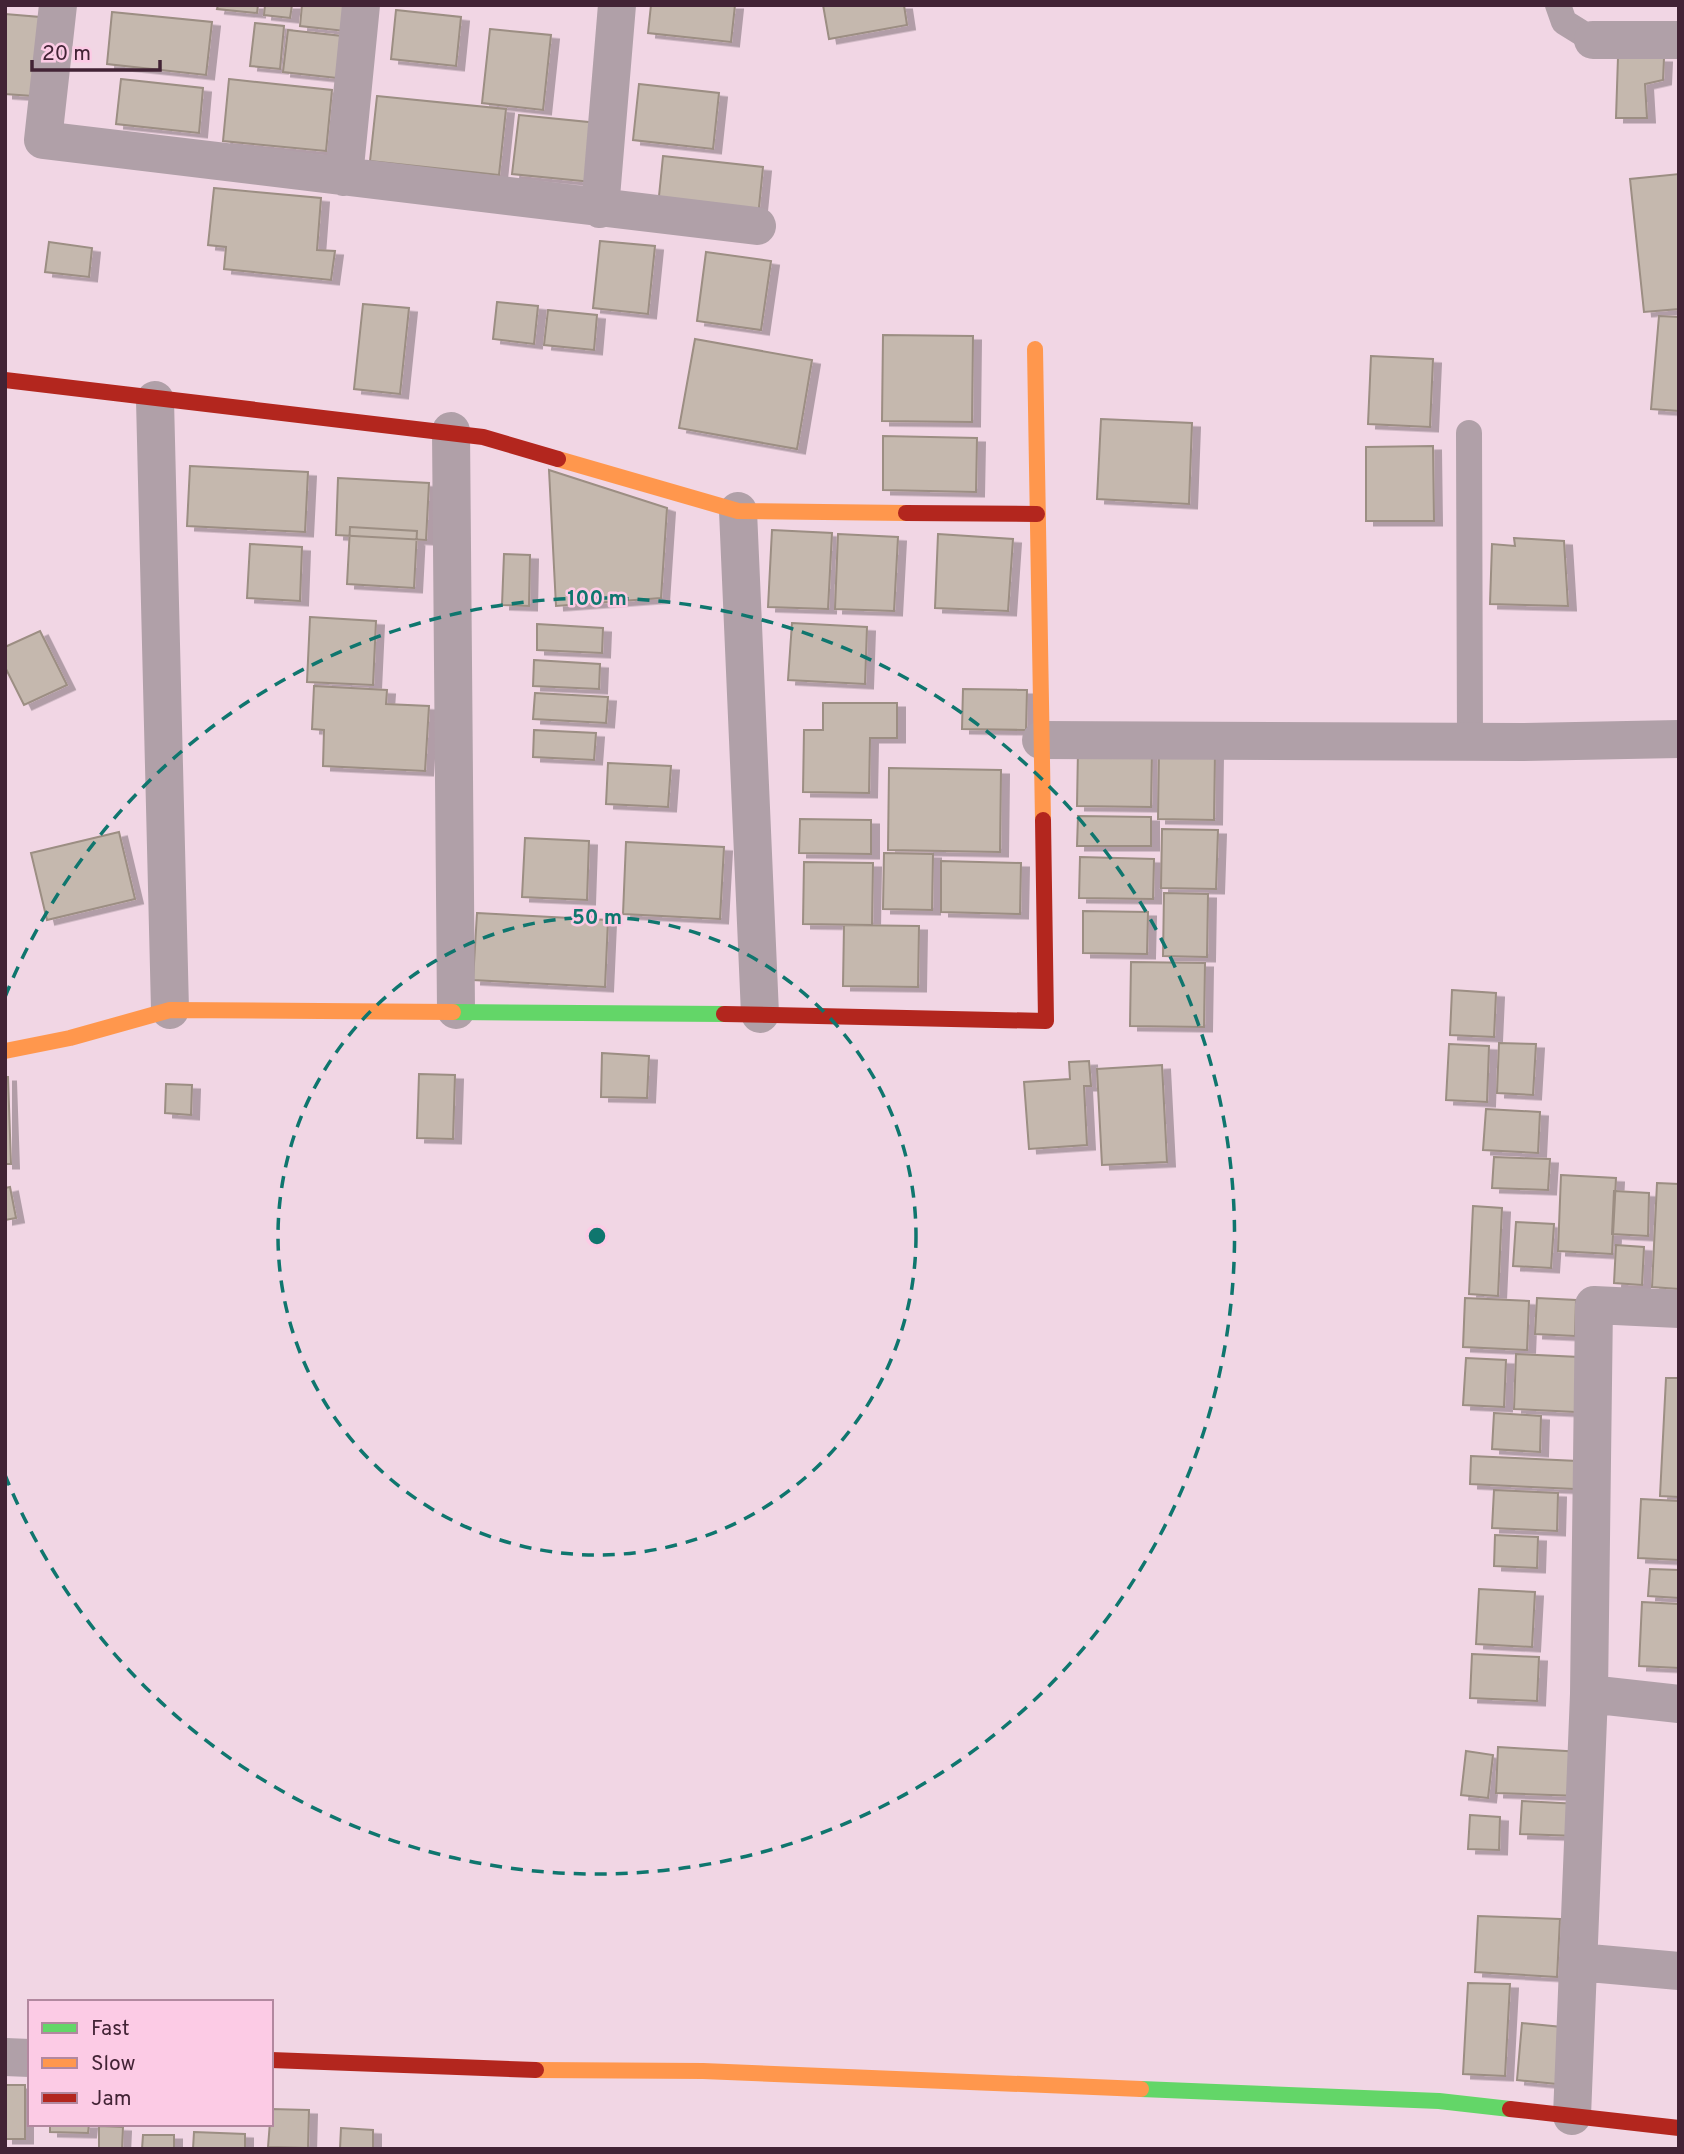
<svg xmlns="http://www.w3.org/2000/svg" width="1684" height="2154" viewBox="0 0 1684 2154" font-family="Overpass,sans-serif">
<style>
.building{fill:#c5b8ae;stroke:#9c8e83;stroke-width:2;filter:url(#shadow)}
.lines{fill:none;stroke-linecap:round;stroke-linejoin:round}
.lane{stroke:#b0a0a8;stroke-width:26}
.street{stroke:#b0a0a8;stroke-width:38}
.fast{stroke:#63d668;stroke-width:16}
.slow{stroke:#ff974d;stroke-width:16}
.jam{stroke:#b3261e;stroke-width:16}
.ring{fill:none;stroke:#0f766e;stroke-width:3.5;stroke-dasharray:12 9}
.centre{fill:#0f766e;stroke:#fccbe5;stroke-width:3.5}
.ring-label{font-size:21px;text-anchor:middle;font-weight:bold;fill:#0f766e;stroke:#fccbe5;stroke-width:5;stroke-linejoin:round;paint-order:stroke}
</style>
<defs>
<filter id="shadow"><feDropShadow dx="8" dy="4.5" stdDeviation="0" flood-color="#0004"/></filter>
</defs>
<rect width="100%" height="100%" fill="#f1d6e4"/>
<path class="building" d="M218 5H258L257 13 217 9Z
M265 5H292L290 18 264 15Z
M302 5H348L345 31 300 26Z
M651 5H735L731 42 648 33Z
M823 5H904L907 25 829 39Z
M396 10 461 17 456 66 391 59Z
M112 12 212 22 206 75 107 64Z
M5 14 40 17 33 96 5 94Z
M255 23 284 26 280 69 250 66Z
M490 29 551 35 543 110 482 103Z
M288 30 342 36 337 78 283 72Z
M1618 57 1664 58 1663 80 1645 84 1647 118H1616Z
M121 79 203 88 199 133 116 124Z
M229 79 332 90 326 151 223 141Z
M639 84 719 93 713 149 633 140Z
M377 96 506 109 499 175 370 161Z
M519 115 598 123 592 182 512 174Z
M663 156 763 167 758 217 658 206Z
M1679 174V309L1644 312 1630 179Z
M214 188 321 198 317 250 335 251 331 280 224 269 226 247 208 245Z
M600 241 655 246 648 314 593 308Z
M49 242 92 248 89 277 45 272Z
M706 252 771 261 761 330 697 321Z
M497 302 538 306 534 344 493 339Z
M363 304 409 308 400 394 354 389Z
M548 310 597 315 594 350 544 345Z
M1659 316 1679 317V411L1651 409Z
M883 335 973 336 972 422 882 421Z
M695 339 812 360 797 449 679 428Z
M1371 356 1433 359 1430 427 1368 424Z
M1101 419 1192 423 1189 504 1097 499Z
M883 436 977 438 976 492 883 490Z
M1433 446 1434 521H1366V447Z
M190 466 308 472 305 532 187 526Z
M549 470 667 508 661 598 556 606Z
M338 478 429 483 426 540 336 535Z
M350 527 417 531 414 588 347 584Z
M772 530 832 533 828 609 768 607Z
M838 534 898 537 894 611 835 609Z
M938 534 1013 539 1008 611 935 608Z
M1514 538 1564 541 1568 606 1490 604 1492 544 1515 546Z
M250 544 302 547 300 601 247 598Z
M504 554 530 555 529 606 502 605Z
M310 617 376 621 373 685 307 682Z
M792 623 867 627 865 684 788 680Z
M537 624 603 628 602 653 537 650Z
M40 631 67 685 24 705 5 667V647Z
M534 660 600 664 599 689 533 686Z
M314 686 387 690 386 704 429 706 425 771 323 766 324 730 312 729Z
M963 689 1027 690 1026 730 962 729Z
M535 693 608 697 606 723 533 719Z
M823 703H897V738H870L869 793 803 792 804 730H823Z
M534 730 596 733 594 760 533 757Z
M1078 749 1152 751 1151 807 1077 806Z
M1159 751 1215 752 1214 820 1158 819Z
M608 763 671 766 668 807 606 804Z
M889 768 1001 770 1000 852 888 850Z
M1078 816 1151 817V846H1077Z
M800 819 871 820V854L799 853Z
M1162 829 1218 830 1216 889 1161 888Z
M119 832 135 899 47 920 31 853Z
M525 838 589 841 587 900 522 897Z
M626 842 724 847 720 919 623 914Z
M884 853 933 854 932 910 883 909Z
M1080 857 1154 859 1153 899 1079 898Z
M941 861 1021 863 1020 914 941 912Z
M804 862 873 863 872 925 803 924Z
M1164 893 1208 894 1207 957 1163 956Z
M1083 911 1148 912 1147 954 1083 953Z
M477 913 608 920 605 987 473 980Z
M844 925 919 926 918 987 843 986Z
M1131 962 1205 963 1204 1027 1130 1026Z
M1452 990 1496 993 1494 1037 1450 1035Z
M1499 1043 1536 1044 1533 1095 1497 1093Z
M1449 1044 1489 1046 1487 1102 1446 1100Z
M602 1053 649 1056 647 1098 601 1097Z
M1089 1061 1091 1086H1084L1087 1145 1029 1149 1024 1082 1070 1079 1069 1062Z
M1162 1065 1167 1162 1102 1165 1097 1069Z
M419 1074 455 1075 453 1139 417 1138Z
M5 1077H8L11 1164H5Z
M166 1084 192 1085 191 1115 165 1113Z
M1486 1109 1540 1112 1538 1153 1483 1150Z
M1494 1157 1550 1159 1548 1190 1492 1188Z
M1561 1175 1616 1178 1612 1254 1558 1251Z
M1657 1183 1679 1184V1289L1652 1287Z
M10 1187 16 1218 5 1220V1188Z
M1614 1191 1649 1193 1648 1236 1612 1234Z
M1473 1206 1502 1208 1498 1296 1469 1294Z
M1516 1222 1554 1224 1551 1268 1513 1266Z
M1616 1245 1644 1247 1642 1285 1614 1283Z
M1465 1298 1529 1301 1527 1350 1463 1347Z
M1537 1298 1576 1300 1575 1336 1535 1334Z
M1516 1354 1579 1357 1576 1412 1514 1409Z
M1466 1358 1506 1360 1504 1407 1463 1405Z
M1666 1378H1679V1497L1660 1496Z
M1494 1413 1541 1416 1540 1452 1492 1449Z
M1471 1456 1577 1461 1575 1489 1470 1484Z
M1494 1490 1558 1493 1557 1531 1492 1528Z
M1641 1499 1679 1501V1560L1638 1558Z
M1495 1535 1538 1537 1537 1568 1494 1566Z
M1650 1569 1679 1570V1598L1648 1596Z
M1479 1589 1535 1592 1532 1647 1476 1644Z
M1642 1602 1679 1604V1668L1639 1666Z
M1472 1654 1539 1657 1537 1701 1470 1698Z
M1498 1747 1582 1752 1580 1796 1496 1793Z
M1466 1751 1493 1755 1488 1798 1461 1795Z
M1522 1801 1579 1804 1578 1836 1520 1834Z
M1470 1815 1500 1817 1499 1850 1468 1849Z
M1478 1916 1560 1919 1557 1977 1475 1972Z
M1468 1983 1510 1984 1505 2076 1463 2074Z
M1522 2023 1572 2028 1567 2085 1517 2080Z
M5 2085H25V2139H5Z
M271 2109 309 2110 308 2148 268 2147Z
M50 2124H89L88 2133 50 2132Z
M99 2126 123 2127 122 2149H99Z
M341 2128 373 2130V2149H340Z
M194 2132 245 2134V2149H193Z
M143 2135H174V2149H142Z"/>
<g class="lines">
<path class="lane" d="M1558 5 1564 22 1593 40
M1469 433 1470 742"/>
<path class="street" d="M58 5 43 140 757 226
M1593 40H1679
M344 177 361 5
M600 209 617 5
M155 400 170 1010
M451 431 456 1010
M738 511 760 1014
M1041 740 1521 742 1679 739
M1589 1694 1679 1704
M1578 1962 1679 1971
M5 2057 30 2058
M1572 2116 1589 1694 1594 1305 1679 1309"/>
<path class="fast" d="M453 1012 724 1014
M1141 2089 1439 2101 1510 2109"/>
<path class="slow" d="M1035 349 1043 820
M558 459 738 511 906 513
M5 1051 70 1038 170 1010 453 1012
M536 2070 703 2071 1141 2089"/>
<path class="jam" d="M5 380 483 437 558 459
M906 513 1037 514
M724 1014 1046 1021 1043 820
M271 2060 536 2070
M1510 2109 1679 2128"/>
</g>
<g class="ring">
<circle cx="597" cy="1236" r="319"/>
<path d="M5 997A638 638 0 1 1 5 1475"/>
</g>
<circle cx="597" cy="1236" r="10" class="centre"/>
<g class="ring-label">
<text x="597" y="605">100 m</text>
<text x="597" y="924">50 m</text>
</g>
<rect width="1684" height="2154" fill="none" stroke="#422335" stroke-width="14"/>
<rect x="28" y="2000" width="245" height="126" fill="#fccbe5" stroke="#b2889f" stroke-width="2"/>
<rect x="42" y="2023" width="35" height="10" fill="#63d668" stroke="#b2889f" stroke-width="2"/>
<text x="91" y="2035" font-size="21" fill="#422335">Fast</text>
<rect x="42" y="2058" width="35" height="10" fill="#ff974d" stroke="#b2889f" stroke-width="2"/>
<text x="91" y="2070" font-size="21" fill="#422335">Slow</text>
<rect x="42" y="2093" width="35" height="10" fill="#b3261e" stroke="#b2889f" stroke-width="2"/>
<text x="91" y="2105" font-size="21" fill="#422335">Jam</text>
<path d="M32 60v10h128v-10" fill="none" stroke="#422335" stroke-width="3.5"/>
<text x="42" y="60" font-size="21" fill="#422335" stroke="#fccbe5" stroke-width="5" paint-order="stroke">20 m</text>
</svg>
